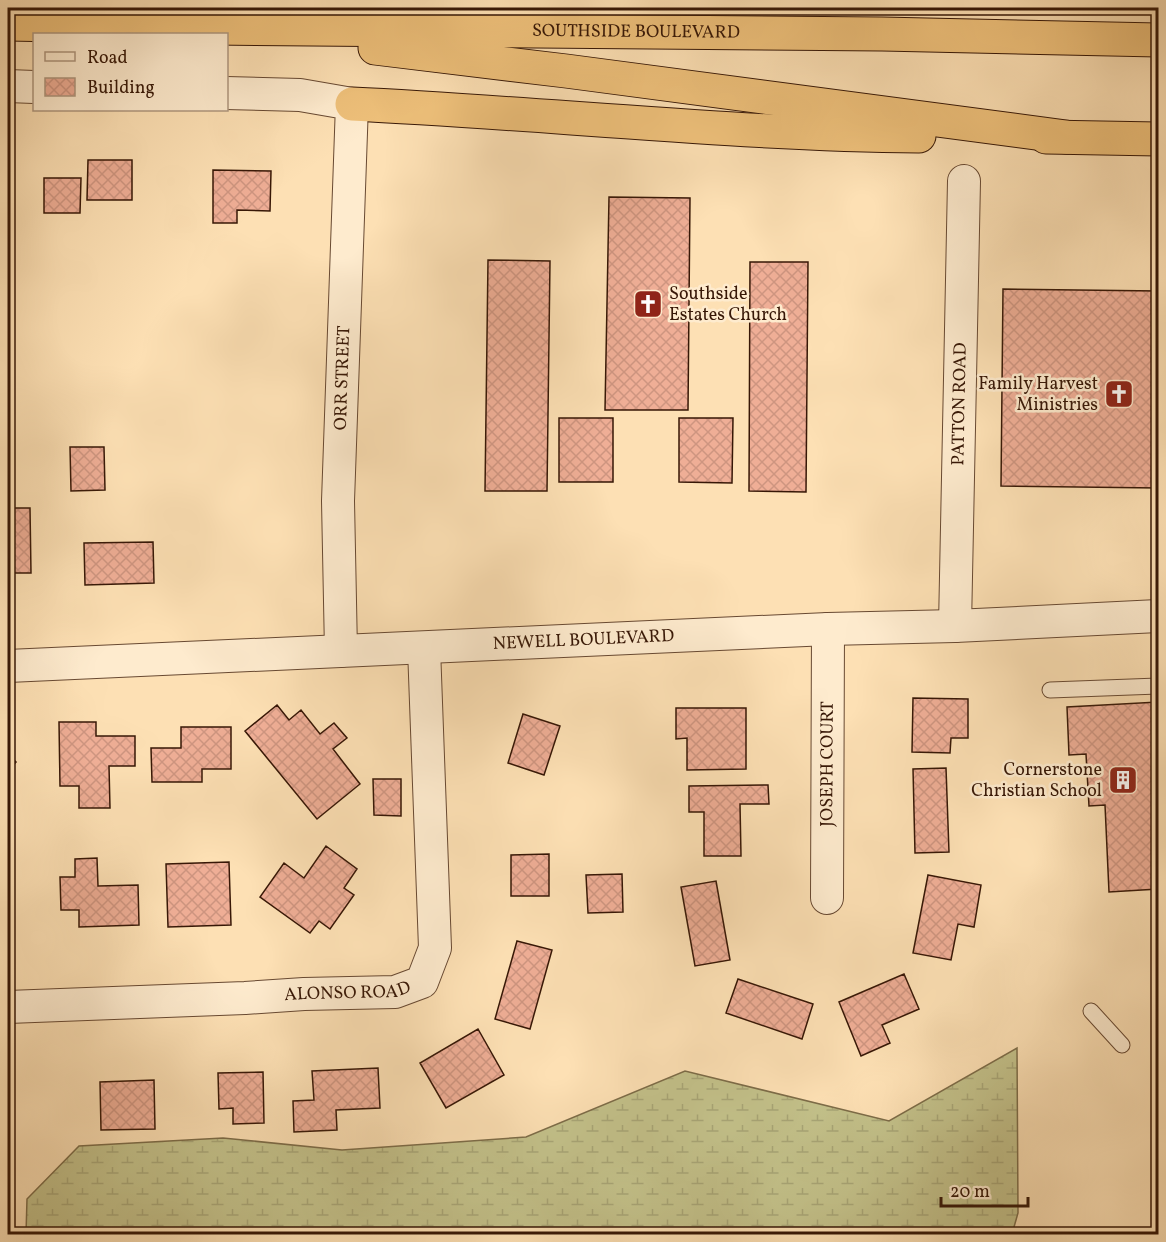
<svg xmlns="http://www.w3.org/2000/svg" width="1166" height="1242" viewBox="0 0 1166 1242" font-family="Vollkorn,serif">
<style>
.wetland{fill:url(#wetland-marsh);stroke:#7d6c48;stroke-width:1.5}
.building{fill:url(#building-cross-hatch);stroke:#371706;stroke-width:1.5}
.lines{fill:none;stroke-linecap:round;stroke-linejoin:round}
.lane-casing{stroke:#684932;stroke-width:17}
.street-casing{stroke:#684932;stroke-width:34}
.highway-casing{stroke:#371706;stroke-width:35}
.lane{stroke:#feebce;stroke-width:15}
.street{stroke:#feebce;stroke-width:32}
.highway{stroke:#eec07a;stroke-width:33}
.labels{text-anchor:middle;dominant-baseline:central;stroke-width:5;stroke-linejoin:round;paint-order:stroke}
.street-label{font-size:18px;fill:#371706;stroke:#feebce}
.poi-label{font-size:18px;fill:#371706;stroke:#feebce;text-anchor:end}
</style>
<defs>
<pattern id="wetland-marsh" width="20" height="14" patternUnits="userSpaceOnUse" patternTransform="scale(1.5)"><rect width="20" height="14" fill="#c3c18a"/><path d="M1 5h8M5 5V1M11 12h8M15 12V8" fill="none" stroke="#a8a576"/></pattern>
<pattern id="building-cross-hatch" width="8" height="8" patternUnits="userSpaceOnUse" patternTransform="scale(1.5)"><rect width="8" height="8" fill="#efae96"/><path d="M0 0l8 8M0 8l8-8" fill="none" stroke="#ce9580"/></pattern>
</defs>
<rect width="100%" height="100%" fill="#fde0b4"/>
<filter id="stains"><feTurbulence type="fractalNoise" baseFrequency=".00333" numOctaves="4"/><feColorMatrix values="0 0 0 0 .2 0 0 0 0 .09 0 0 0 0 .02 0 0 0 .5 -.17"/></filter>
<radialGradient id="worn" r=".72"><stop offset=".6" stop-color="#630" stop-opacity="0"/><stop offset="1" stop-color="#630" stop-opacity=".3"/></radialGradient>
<path class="wetland" d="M1017 1048 1018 1213 1012 1234H26L27 1199 79 1146 223 1138 342 1150 526 1137 685 1071 889 1121Z"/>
<path class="building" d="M88 160H132V200H87Z
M8 163H12V197H8Z
M213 170 271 171 270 211 237 210V223H213Z
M44 178H81L80 213H44Z
M609 197 690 198 688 410H605Z
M488 260 550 261 547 491H485Z
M750 262H808L806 492 749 491Z
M1003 289 1158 291V488L1001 486Z
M559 418H613V482H559Z
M679 418H733L732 483 679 482Z
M70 447H104L105 490 71 491Z
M8 508H30L31 573H8Z
M153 542 154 583 85 585 84 543Z
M913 698 968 699V738H951L950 753 912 752Z
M1158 702V889L1109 892 1105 805 1089 806 1086 754 1069 755 1067 707Z
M277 705 289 720 301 710 320 734 334 723 347 738 333 749 360 784 317 819 245 731Z
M676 708H746V769L687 770V738L676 739Z
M523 714 560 726 544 775 508 763Z
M59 722H96V736H135V766H109L110 808H79V786H60Z
M181 727H231V769H202V782H152L151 748H181Z
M8 754 16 762 8 771Z
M946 768 949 852 915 853 913 769Z
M373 779H401V816L374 815Z
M768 785 769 804H740L741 856H704V812H689V786Z
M326 846 357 869 344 888 354 895 330 929 319 921 310 933 260 897 284 863 304 878Z
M549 854V896H511V855Z
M97 858 98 886 138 885 139 925 79 927V910H61L60 877H75V859Z
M229 862 231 925 168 927 166 864Z
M622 874 623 912 588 913 586 875Z
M928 875 981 885 974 927 958 924 951 960 913 953Z
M716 881 730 960 695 966 681 887Z
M517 941 552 950 530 1029 495 1019Z
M904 974 919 1009 882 1025 890 1043 861 1056 839 1002Z
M738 979 813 1004 802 1039 726 1013Z
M478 1029 504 1075 446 1108 420 1063Z
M378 1068 380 1108 336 1110 337 1130 294 1132 293 1101 314 1100 312 1071Z
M263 1072 264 1123 233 1124V1108L219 1109 218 1073Z
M154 1080 155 1129 101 1130 100 1082Z"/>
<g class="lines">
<g class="lane-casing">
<path id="lane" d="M1050 690 1158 686
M1091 1011 1122 1045"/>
</g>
<g class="street-casing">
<g id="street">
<path d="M8 86 34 87"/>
<path d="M226 93 300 95 352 104 338 501 341 651"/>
<path id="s1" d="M955 626 964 181"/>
<path id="s2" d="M8 666 828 629 955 626 1158 616"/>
<path id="s3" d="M827 898 828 629"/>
<path id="s4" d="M8 1007 245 998 304 994 395 992 422 982 435 948 424 648"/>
</g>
</g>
<g class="highway-casing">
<g id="highway">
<path id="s5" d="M8 24 212 28 882 34 1158 40"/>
<path d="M375 48 566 71 1066 137"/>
<path d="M352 104C541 113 730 134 919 136"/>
<path d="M1046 137 1158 139"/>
</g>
</g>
<use href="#lane" class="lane"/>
<use href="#street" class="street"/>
<use href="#highway" class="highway"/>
</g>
<defs>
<g id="church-square" transform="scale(1.5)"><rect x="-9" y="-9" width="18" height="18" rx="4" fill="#8f2418" stroke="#feebce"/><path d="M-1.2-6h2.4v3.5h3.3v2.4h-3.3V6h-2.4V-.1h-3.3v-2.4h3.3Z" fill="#fff"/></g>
<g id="building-square" transform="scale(1.5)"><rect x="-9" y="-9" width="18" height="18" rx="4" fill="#8f2418" stroke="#feebce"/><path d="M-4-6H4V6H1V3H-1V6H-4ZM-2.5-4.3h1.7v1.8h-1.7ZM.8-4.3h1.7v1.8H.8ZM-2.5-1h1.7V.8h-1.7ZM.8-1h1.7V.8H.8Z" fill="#fff"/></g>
</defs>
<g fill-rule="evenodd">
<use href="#church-square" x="648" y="304"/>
<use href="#church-square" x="1119" y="394"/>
<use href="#building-square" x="1123" y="780"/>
</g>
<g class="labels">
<g class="street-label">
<text stroke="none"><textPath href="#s5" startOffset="628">SOUTHSIDE BOULEVARD</textPath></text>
<text transform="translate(343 378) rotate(-88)">ORR STREET</text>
<text stroke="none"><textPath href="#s1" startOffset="222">PATTON ROAD</textPath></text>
<text stroke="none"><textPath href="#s2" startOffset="576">NEWELL BOULEVARD</textPath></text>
<text stroke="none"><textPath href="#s3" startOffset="134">JOSEPH COURT</textPath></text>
<text stroke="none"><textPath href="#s4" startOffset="340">ALONSO ROAD</textPath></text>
</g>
<g class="poi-label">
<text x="669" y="294" text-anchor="start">Southside<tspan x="669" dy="21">Estates Church</tspan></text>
<text x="1098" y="384">Family Harvest<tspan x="1098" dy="21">Ministries</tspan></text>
<text x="1102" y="770">Cornerstone<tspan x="1102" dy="21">Christian School</tspan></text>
</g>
</g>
<rect width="1166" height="1242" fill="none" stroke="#fde0b4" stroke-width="30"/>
<rect x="9" y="9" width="1148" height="1224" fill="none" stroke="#371706" stroke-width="3"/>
<rect x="15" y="15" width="1136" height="1212" fill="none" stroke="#371706" stroke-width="1.5"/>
<rect x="33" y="33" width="195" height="78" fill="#feebce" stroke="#ae967e" stroke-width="1.5"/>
<rect x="45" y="52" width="30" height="9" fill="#feebce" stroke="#ae967e" stroke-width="1.5"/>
<text x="87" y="63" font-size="18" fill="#371706">Road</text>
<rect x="45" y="78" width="30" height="18" fill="url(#building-cross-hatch)" stroke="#ae967e" stroke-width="1.5"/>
<text x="87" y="93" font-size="18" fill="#371706">Building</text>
<path d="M941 1197v9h87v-9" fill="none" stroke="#371706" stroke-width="3"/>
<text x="950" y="1197" font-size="18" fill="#371706" stroke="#feebce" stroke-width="4.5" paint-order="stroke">20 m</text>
<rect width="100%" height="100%" filter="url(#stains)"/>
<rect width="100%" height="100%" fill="url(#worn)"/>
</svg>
